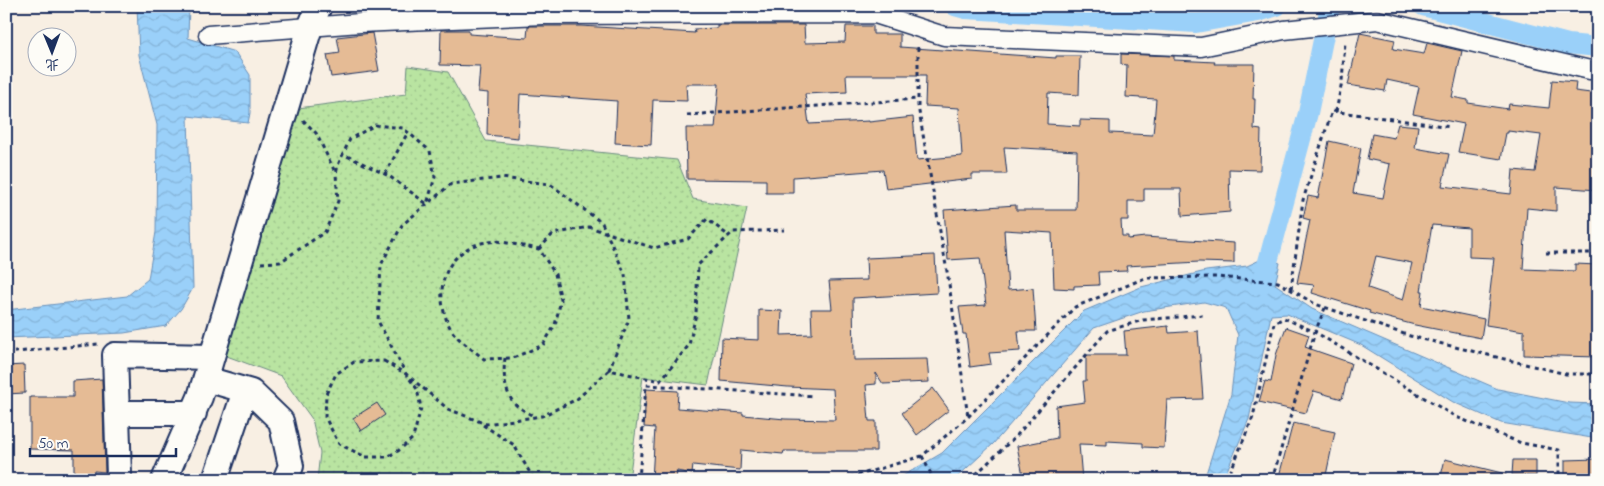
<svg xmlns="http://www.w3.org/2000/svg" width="1604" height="486" viewBox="0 0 1604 486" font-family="'Indie Flower','LXGW WenKai TC',sans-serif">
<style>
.park{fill:url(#park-dots);stroke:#6a8a80}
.water{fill:url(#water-waves);stroke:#6790bb}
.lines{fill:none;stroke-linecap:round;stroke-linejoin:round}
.canal{stroke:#9ad0f9;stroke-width:20}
.building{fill:#e5bb95;stroke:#1b2f5e;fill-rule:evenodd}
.street-casing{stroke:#1b2f5e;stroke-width:21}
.secondary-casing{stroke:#1b2f5e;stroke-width:28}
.path{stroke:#1b2f5e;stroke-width:3;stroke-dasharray:4 4;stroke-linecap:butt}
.street{stroke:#fdfcf7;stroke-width:18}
.secondary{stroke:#fdfcf7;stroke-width:24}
</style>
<defs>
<pattern id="park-dots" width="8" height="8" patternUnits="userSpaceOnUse" patternTransform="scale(1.25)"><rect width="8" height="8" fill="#b9e4a1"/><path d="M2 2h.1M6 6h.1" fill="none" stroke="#9ec48d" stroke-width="1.8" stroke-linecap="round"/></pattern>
<pattern id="water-waves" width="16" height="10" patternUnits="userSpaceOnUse" patternTransform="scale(1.25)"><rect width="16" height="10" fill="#9ad0f9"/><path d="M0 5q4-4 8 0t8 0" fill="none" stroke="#84b3d8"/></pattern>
</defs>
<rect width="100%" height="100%" fill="#f8efe3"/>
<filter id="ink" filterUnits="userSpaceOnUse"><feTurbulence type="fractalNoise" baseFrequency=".02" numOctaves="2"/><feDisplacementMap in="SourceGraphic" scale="10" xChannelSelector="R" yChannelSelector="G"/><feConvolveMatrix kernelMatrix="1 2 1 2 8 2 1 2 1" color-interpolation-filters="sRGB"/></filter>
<g filter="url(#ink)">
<path class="park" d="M408 66 448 72 486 141 677 160 693 199 747 208 708 385 643 377 629 480H317L320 453 312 419 281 376 224 355 298 108 406 94Z"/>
<path class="water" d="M137 6H189L188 38 235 52 250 75V113L248 123 188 116 193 288 181 309 166 326 124 333 6 338V310L127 296 148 279 156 232 157 125 139 55Z
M1264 258 1280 263 1275 284 1312 309 1498 389 1569 403 1598 404V439L1501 423 1453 402 1361 345 1287 314 1271 315 1249 419 1223 480H1204L1231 394 1238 335 1226 308 1204 302 1144 311 1094 328 993 444 954 480H890L901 477 942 453 1084 311 1141 287 1206 271 1247 266Z"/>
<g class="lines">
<path class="canal" d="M955 6 966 9 1196 23 1258 12 1277 6
M1423 6 1568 44 1598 47
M1262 284 1308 113 1330 6"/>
</g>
<path class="building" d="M717 25H804L805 43 845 42 846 26H873V34H900V47L1056 58V56H1080L1079 95 1048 93 1047 124 1080 126V120L1110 121V133L1153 135 1156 99 1126 97 1127 65 1121 64V54L1174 56V60L1215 62 1214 64H1254L1253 99H1255L1254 129 1261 130 1260 170 1229 169 1230 212 1182 216 1181 189H1144V201H1128V220H1121L1122 236H1128V239L1145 237 1234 243V263L1199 262 1126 266 1127 271 1098 272 1099 285 1074 286V289L1054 288 1052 233 1004 230 1008 290 1033 288 1036 331H1018L1020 351 989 353 991 364 970 367 966 334H963L959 307 986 305 980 258 948 260 944 210 1016 205V210H1076L1077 151 1004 147 1007 174H972V179L886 189 883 170 793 177V193H766V180L687 179 686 128H715L719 84H686L687 101 653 100 651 145 615 143 617 101 520 94 518 138 487 135 488 93 478 92 480 66 440 65 441 30H469V34L527 38 528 26H581L695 33 694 29 717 28ZM846 75H926L925 106 959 108 962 156 917 160 913 117 869 122V121L809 124 805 94 847 92Z
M372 33 379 71 331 77 327 55 340 53 337 37Z
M1360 33 1395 40 1393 49 1424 54 1427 43 1462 51 1452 97 1468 100V103L1508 109 1509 104 1549 108 1552 80 1576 82 1575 91 1598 94V190L1556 187V211L1527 208 1523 269 1575 271V264L1598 265V357L1524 355V331L1486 325 1494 258 1469 257V228L1432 225 1421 291H1423L1421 306 1484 319 1481 338 1415 325 1369 313 1370 311 1312 293 1314 285 1297 283 1310 220 1303 218 1308 196 1318 198 1329 141 1361 148 1353 193 1383 198 1390 164 1367 159 1372 134 1394 138 1398 124 1418 126 1415 148 1449 154 1442 186 1511 194 1513 170 1535 172 1541 135 1508 131V133H1506L1501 159 1458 152 1464 124 1413 114 1419 87 1387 80 1385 91 1348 85ZM1376 256 1412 263 1403 300 1368 288Z
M935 255 937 293 853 298 854 360 927 359 929 382 883 384 876 373V384L866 385 869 421H876V451H784L783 454 741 450 740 470 693 465 692 474 677 471 676 480H652L655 428 644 427 646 389 678 391 677 408 743 413V415L785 419 835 420 833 389 788 387 721 381 722 338 759 340V310L782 311 781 335 812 334 811 309H832L829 281 867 280 866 258Z
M1168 326 1169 333 1198 331 1203 399 1167 400 1164 448 1143 447V443L1107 441V445L1079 444 1082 480H1024L1017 446 1057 438 1056 406 1085 402 1083 381H1086V355H1126L1124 331Z
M1286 327 1309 335 1305 347 1351 363 1342 399 1314 391 1306 413 1259 402 1265 381 1271 382 1276 355Z
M24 365 25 393 6 394V366Z
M102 379 105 472 94 471V480H74V450L30 449V397H73V381Z
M933 388 949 410 917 435 902 413Z
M377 403 385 415 361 431 353 418Z
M1293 423 1335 432 1325 480H1278Z
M1445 459 1506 474 1505 480H1440Z
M1598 459V480H1565V460Z
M1513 460H1536V476L1512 475Z"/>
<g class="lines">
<g class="street-casing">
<path id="street" d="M208 35 360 23 543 15 875 14 944 36 1201 47 1284 30 1377 20 1590 70H1598"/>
</g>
<g class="secondary-casing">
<path id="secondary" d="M206 379 251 392 281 421 291 466 285 480
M117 413H194
M117 480 119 475 115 355 212 357
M164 480 200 397 310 27 319 6
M215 480 245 391"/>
</g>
<path class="path" d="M918 47V106L948 277 968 417
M1336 112 1342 81 1345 42
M687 115 918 99
M303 120 316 133 336 174
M385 174 408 132
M497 241 539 249 555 274 561 300 555 325 543 345 513 358 484 359C476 352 458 340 452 331 433 299 440 257 478 244 483 242 491 242 497 241Z
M539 249 553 234 589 227 654 248 688 239 707 219 729 236
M1546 253H1598
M261 263 280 262 325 232 338 201 336 174 338 165 350 139 375 125 403 128 430 151 435 177 427 204 389 176 343 154
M1291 289 1303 200 1332 111 1451 127
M6 353 98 344
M505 358C503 373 504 392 515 404 520 409 529 413 535 417
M384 361 406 374 417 389 421 408 413 438 398 451 387 457H366L339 444 325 417 326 394 336 374 354 362Z
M609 370 577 399 542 416 486 424 448 409 406 374 378 321 381 265 402 225 451 184 501 178 550 184 602 223 625 274 629 319 609 370 660 381 689 345 696 314 698 265 733 232 785 230
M483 425 514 445 534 480
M922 456 934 480
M639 480 646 385 813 396
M842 480 922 456 968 417 1075 307 1145 278 1216 277 1278 282 1315 304 1410 336 1566 374H1598
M970 480 1018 434 1107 331 1143 320 1203 315
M1227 480 1253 417 1274 323 1284 318 1315 332 1325 308
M1272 480 1315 332 1456 417 1521 443 1559 450V480"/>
<use href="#street" class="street"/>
<use href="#secondary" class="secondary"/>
</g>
</g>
<rect width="1604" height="486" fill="none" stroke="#fdfcf7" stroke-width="25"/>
<rect x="12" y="12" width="1579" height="461" fill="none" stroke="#1b2f5e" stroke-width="2" filter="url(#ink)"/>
<g transform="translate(52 52) rotate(179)"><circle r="24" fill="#fdfcf7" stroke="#a3aaba"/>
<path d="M0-4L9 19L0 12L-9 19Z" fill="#1b2f5e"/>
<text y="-8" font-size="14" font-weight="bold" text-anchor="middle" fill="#1b2f5e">北</text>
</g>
<path d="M30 448v8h146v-8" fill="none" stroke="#1b2f5e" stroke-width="2.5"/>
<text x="38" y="448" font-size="15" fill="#1b2f5e" stroke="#fdfcf7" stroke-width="4" paint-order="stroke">50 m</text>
</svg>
